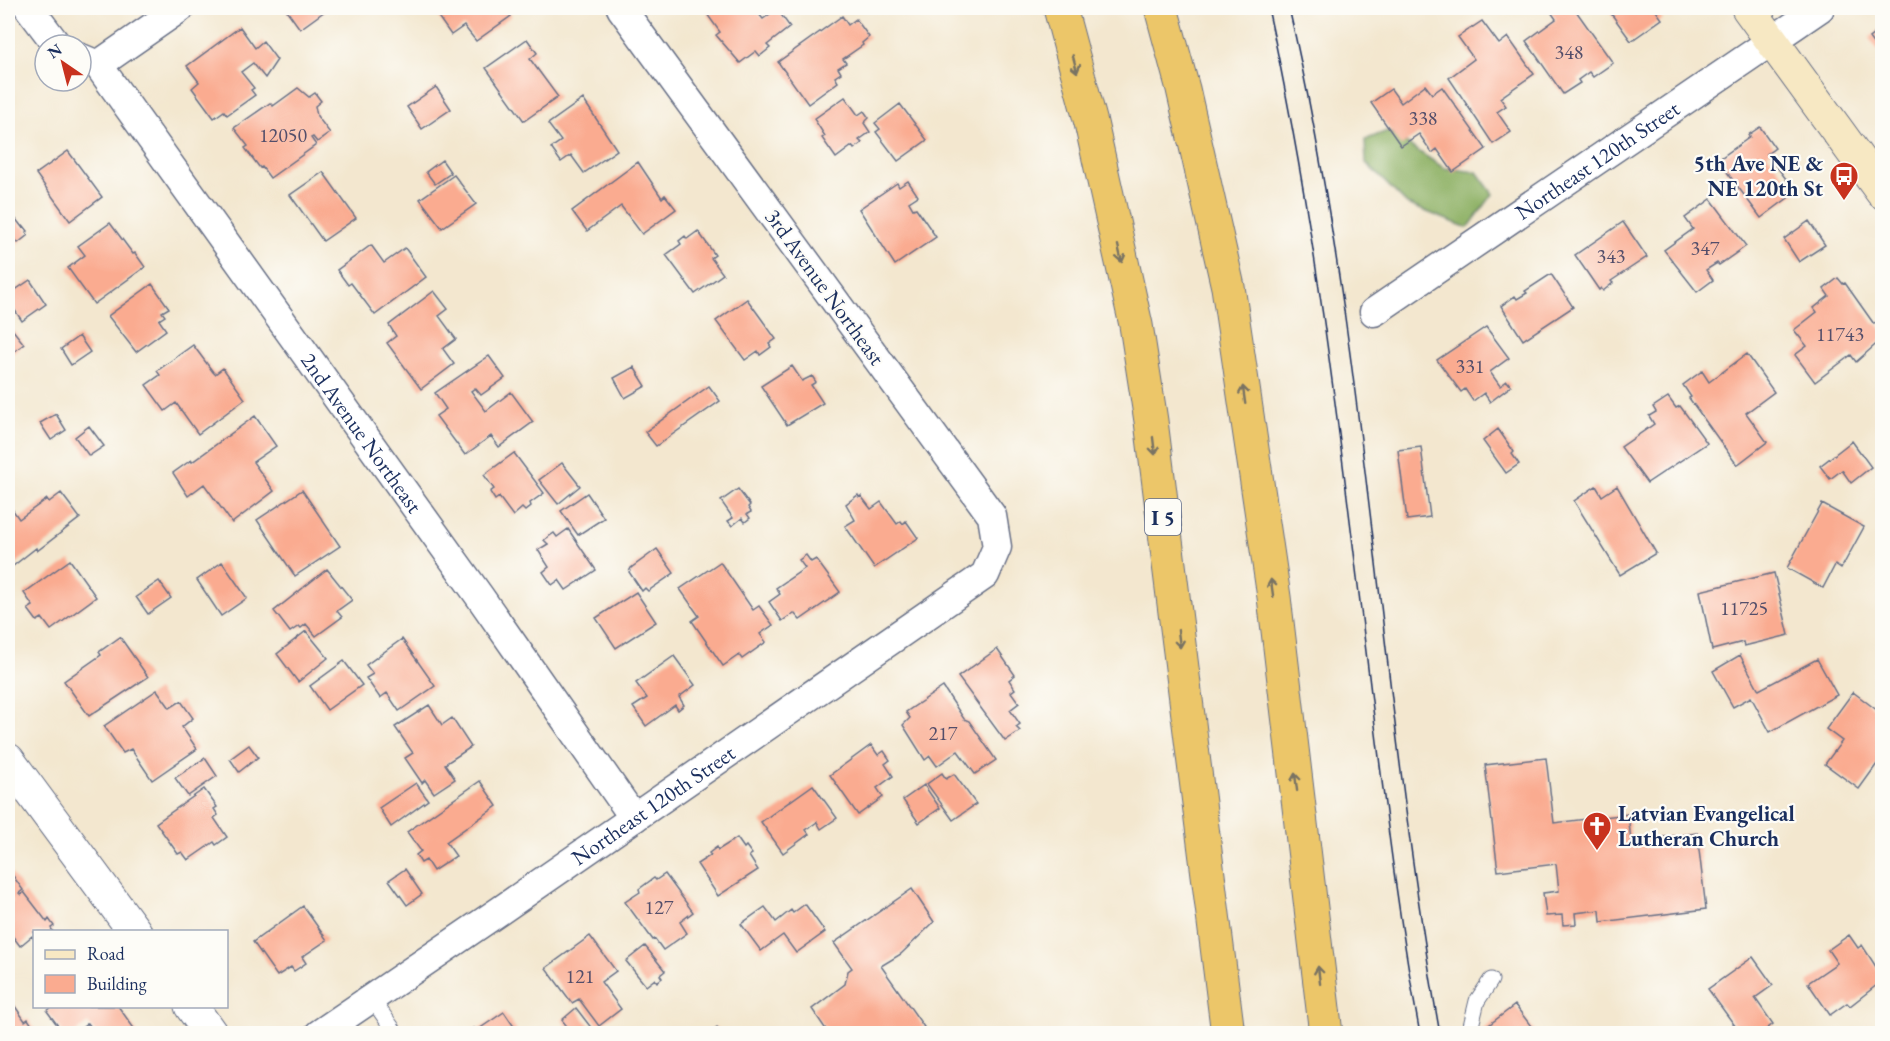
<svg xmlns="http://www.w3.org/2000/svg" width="1890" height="1041" viewBox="0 0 1890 1041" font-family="'EB Garamond',serif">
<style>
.forest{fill:#90b267;stroke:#567062;stroke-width:1.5}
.building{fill:#faab90}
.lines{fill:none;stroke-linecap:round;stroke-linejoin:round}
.service-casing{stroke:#676f86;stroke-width:17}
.minor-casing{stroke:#676f86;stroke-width:31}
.tertiary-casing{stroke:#676f86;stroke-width:35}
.secondary-casing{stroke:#676f86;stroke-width:35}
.motorway-casing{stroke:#676f86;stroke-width:35}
.service{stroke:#fff;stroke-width:15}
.minor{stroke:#fff;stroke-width:28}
.tertiary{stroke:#fff;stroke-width:33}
.secondary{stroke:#f7e8c3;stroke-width:33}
.motorway{stroke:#ecc669;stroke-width:33}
.tram{stroke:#1b2f5e;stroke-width:1.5}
.oneway{stroke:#797363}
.labels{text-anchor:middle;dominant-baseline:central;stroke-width:4.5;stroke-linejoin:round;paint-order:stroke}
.number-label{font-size:20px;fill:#534e6a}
.shield{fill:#fdfcf7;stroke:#5f6c8c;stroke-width:1.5}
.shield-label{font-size:21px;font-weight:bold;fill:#1b2f5e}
.street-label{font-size:22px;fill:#1b2f5e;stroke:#fdfcf7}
.poi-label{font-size:22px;font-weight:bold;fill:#1b2f5e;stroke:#fdfcf7;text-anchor:end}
</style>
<rect width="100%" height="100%" fill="#fdfcf7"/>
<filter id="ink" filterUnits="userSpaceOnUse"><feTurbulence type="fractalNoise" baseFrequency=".0167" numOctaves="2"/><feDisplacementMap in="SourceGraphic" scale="12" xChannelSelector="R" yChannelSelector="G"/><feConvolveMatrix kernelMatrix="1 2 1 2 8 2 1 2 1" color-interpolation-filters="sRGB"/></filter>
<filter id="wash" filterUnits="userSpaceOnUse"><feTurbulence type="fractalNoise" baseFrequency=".008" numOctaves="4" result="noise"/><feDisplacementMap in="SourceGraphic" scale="24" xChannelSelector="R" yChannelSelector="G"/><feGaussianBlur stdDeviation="1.35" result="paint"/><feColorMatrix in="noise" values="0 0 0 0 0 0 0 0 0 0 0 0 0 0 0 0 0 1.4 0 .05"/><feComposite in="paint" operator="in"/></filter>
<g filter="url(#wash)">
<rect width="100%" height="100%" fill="#f3e7cf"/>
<path class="forest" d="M1387 131 1444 168 1477 172 1493 194 1468 228 1407 204 1366 163 1365 140Z"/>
<g id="blocks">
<path class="building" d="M285 8H322L325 11 300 29Z
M432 8H505L511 16 476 41 464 26 451 35Z
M716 8H754L763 19 777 9 790 27 767 45 770 48 760 56 756 51 740 63 716 35 720 32 707 14Z
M1558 8H1574L1613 63 1593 77 1589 72 1578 80 1580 83 1563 94 1526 41 1556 19 1551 12Z
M1607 8H1654L1662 19 1631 41Z
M842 16 848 25 856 19 869 37 862 43 863 45 843 59 846 63 838 68 841 73 835 77 838 82 808 104 778 62Z
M1482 21 1499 44 1508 37 1534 74 1500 98 1506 106 1497 112 1511 132 1493 144 1449 78 1474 59 1458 37Z
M240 27 255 48 263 41 277 60 265 78 253 63 241 72 254 88 251 90 255 95 227 115 224 111 214 118 192 88 199 82 187 66Z
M1882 28V56L1869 38Z
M527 39 537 53 530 59 558 97 524 121 486 68Z
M1425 85 1432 94 1442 87 1486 149 1453 172 1437 149 1432 153 1419 134 1401 146 1371 103 1391 89 1401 103Z
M436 87 451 109 422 129 407 107Z
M298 88 309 97 315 93 321 101 315 106 317 116 330 133 317 142 313 137 311 138 316 145 270 178 262 167 260 168 245 148 248 146 234 128 270 103 273 106Z
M845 97 858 115 864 111 869 118 864 123 870 132 859 140 862 143 854 149 852 146 836 158 822 138 825 136 814 119Z
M583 99 617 150 584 173 571 155 561 162 551 148 561 141 548 124Z
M900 104 927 140 898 161 876 132 880 129 875 123Z
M1760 127 1775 148 1767 154 1796 192 1761 218 1718 160 1750 137 1748 135Z
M68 151 102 197 70 221 36 174Z
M442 160 451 173 435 184 426 172Z
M638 162 662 198 665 195 676 209 642 234 621 206 587 231 572 211Z
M323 172 356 218 323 241 290 195Z
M454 175 476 204 442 228 420 199Z
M908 181 918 196 909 202 913 209 916 208 936 237 895 265 859 209 897 183 899 187Z
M1711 199 1746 246 1719 265 1717 263 1706 270 1713 280 1697 292 1664 250 1693 229 1685 218Z
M15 218 22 227 24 226 28 231 26 232 28 235 18 243 8 230V223Z
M1809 221 1825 245 1799 262 1784 239Z
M1623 222 1647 257 1611 281 1613 283 1603 291 1601 288 1599 290 1575 255Z
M110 223 133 254 135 253 145 267 94 304 68 268 85 255 78 246Z
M698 231 715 255 711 258 723 274 695 294 666 255 681 244 679 241 685 236 687 239Z
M371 245 384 263 405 248 426 277 375 315 351 283 348 285 337 270Z
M1551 274 1573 307 1523 340 1501 306 1515 296 1517 299 1527 293 1525 291Z
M1838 278 1843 284 1845 283 1874 324 1876 322 1882 330V339L1856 362 1851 355 1815 382 1795 355 1807 346 1794 330 1817 312 1814 308 1829 296 1824 289Z
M30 280 46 304 22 321 8 300V295Z
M152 284 169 308 162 312 165 316 159 320 166 330 136 352 108 316Z
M434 291 448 309 439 316 456 339 443 349 454 364 421 389 387 343 396 336 389 325Z
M747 299 776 339 769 344 771 347 760 355 758 351 745 360 716 321Z
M1486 327 1509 358 1490 372 1500 386 1507 381 1511 386 1490 402 1484 393 1473 401 1465 389 1461 392 1437 360Z
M12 329 24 344 8 356V333Z
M79 336 90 352 71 365 61 349Z
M193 345 213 372 215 374 223 368 245 399 198 434 176 403 165 411 146 385 160 375 157 371Z
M1747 354 1774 392 1746 413 1767 442 1737 465 1689 398 1691 397 1683 385 1702 371 1709 382Z
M489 356 505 378 481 395 475 388 471 391 486 411 511 392 533 422 499 447 491 436 465 455 436 416 446 409 435 393Z
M792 366 802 381 812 376 816 382 811 385 823 403 787 425 761 386Z
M634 367 646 386 625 398 614 378Z
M709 386 720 401 656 446 645 432Z
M1668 397 1676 408 1680 406 1707 443 1647 483 1621 447 1654 424 1649 416 1656 412 1653 407Z
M56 414 66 430 51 440 40 423Z
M255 416 276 446 253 462 274 491 232 523 204 484 188 496 173 473 191 460 192 462Z
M89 426 104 446 89 456 75 437Z
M1498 429 1514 452 1512 454 1519 464 1506 473 1483 441Z
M1852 441 1871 467 1851 483 1842 470 1830 479 1820 466Z
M1421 447 1430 517 1407 520 1398 450Z
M514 453 544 493 530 503 531 506 525 511 522 508 513 516 499 497 495 500 490 492 494 489 484 475Z
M562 463 580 486 558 504 539 480Z
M1596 486 1602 496 1617 486 1656 553 1620 575 1574 501Z
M738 489 750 505 748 507 751 512 747 514 750 518 745 522 742 518 732 526 728 521 733 518 721 501Z
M302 490 340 546 295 576 257 520Z
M61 493 80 518 37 551 36 548 8 570V503L19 519 47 499 49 502Z
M587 493 604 518 578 535 561 511Z
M858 495 859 497 861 496 871 509 881 502 897 524 901 521 903 524 906 521 918 538 874 568 845 526 855 520 846 504Z
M1822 504 1864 527 1841 569 1835 565 1823 588 1787 568Z
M568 529 596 570 566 590 559 580 552 585 543 572 549 567 538 550 548 544 544 540 554 533 557 537Z
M657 549 674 573 648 591 645 588 642 591 629 572 631 568Z
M806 555 811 562 816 559 840 592 800 620 794 613 782 621 769 602 780 594 776 588 805 568 799 560Z
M70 560 96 597 51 630 42 618 37 621 28 609 33 606 24 593Z
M222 562 247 598 221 616 197 580Z
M720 562 753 610 759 606 773 625 760 634 766 642 742 659 739 655 723 666 692 621 699 616 680 589Z
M327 569 352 600 337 611 342 617 316 636 306 624 301 628 299 626 290 632 274 611Z
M1774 573 1789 635 1744 646 1743 642 1712 650 1700 591Z
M159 581 171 598 148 614 136 597Z
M636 592 656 622 616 648 596 618Z
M306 631 328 658 298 682 277 654Z
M120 637 148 677 89 716 64 681 101 655 99 652Z
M402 639 435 686 399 711 387 693 380 698 366 678 373 674 366 665Z
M997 649 1015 675 1009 680 1015 689 1011 692 1019 703 1010 710 1020 724 1016 727 1020 731 1005 741 958 677Z
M1740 655 1759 690 1817 659 1837 695 1770 732 1751 697 1733 707 1713 671Z
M674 656 695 685 679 697 684 705 678 710 675 705 646 726 633 707 647 698 636 683Z
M344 661 362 685 327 710 310 686Z
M943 687 964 719 969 721 996 760 975 774 958 751 937 766 930 756 925 760 903 725 910 718 906 712Z
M157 690 170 708 181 701 193 718 182 727 197 749 152 780 131 749 123 753 104 726Z
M1853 692 1882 714V757L1859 789 1825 764 1842 741 1826 729Z
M429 705 442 725 452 718 471 747 445 764 455 779 434 793 425 780 422 783 405 758 413 753 395 727Z
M249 745 258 757 239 772 230 759Z
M871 745 878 755 884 751 890 760 885 764 893 776 877 788 883 797 858 815 830 775Z
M205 758 217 776 188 796 175 778Z
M1546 758 1554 823 1628 814 1631 841 1697 833 1706 909 1601 922 1600 910 1575 913 1576 924 1563 925 1562 915 1546 916 1543 893 1559 891 1556 864 1498 871 1485 765Z
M942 773 946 779 954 774 976 804 953 820 927 784Z
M480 781 497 806 446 842 456 856 433 871 426 860 421 863 416 855 421 851 407 832Z
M416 783 428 800 391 827 379 808Z
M813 785 837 818 821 829 817 822 806 830 809 834 783 853 761 822Z
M924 785 940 808 919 823 903 800Z
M204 789 217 807 214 809 218 815 214 818 227 837 216 845 214 842 188 860 182 852 178 854 156 823Z
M737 838 744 848 746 846 752 854 749 856 758 870 718 896 697 864 711 855 709 853 717 847 718 850Z
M405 869 422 894 407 905 389 880Z
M11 873 23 890 19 893 21 895 24 892 47 922 49 919 54 926 51 928 53 932H34V939L32 936 20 946 8 930V906L13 901 11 898 8 900V875Z
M665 874 693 912 680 922 687 933 663 950 655 939 653 940 625 902 640 892 639 889 654 878 656 880Z
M912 889 934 922 901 954 881 966 924 1027 915 1034H829L812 1009 845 984 848 971 852 968 834 943Z
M805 904 825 932 796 953 783 935 761 951 741 924 765 907 776 922 791 910 793 913Z
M303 906 327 940 302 957 306 963 294 971 291 967 277 976 253 942Z
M1849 935 1858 948 1862 945 1882 976V981L1850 1006 1847 1003 1830 1015 1808 983 1837 963 1828 950Z
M590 936 616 971 601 982 621 1009 599 1026 579 999 572 1003 546 968Z
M645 946 665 971 660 975 662 978 657 982 655 979 646 986 626 961Z
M1753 957 1773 985 1755 998 1773 1024 1760 1034H1741L1708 989Z
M8 996 25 1021 28 1019 38 1034H8Z
M1515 1005 1537 1034H1477Z
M53 1006H118L138 1034H96L88 1023 74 1034H64L47 1011Z
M576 1008 596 1034H573L562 1020Z
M504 1012 519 1034H467L474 1028 476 1031Z
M717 1027 721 1034H708Z"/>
</g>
</g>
<g filter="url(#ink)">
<use href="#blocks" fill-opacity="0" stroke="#676f86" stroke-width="1.5"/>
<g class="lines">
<g class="service-casing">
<path id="service" d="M372 999 393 1029
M1469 1034 1477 1001 1491 980"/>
</g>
<g class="minor-casing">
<g id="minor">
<path d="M29 8 57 45"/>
<path id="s1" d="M81 58 98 65 480 597 634 818"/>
<path d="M98 65 180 8"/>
<path id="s2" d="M1374 312 1820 8"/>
<path id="s3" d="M319 1034 501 910 985 575 997 547 992 516 621 8"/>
</g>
</g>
<g class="tertiary-casing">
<path id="tertiary" d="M8 760 135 932
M191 1006 211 1034"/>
</g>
<g class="secondary-casing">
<path id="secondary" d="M1748 8 1882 192"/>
</g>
<g class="motorway-casing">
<path id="motorway" d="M1060 8 1091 123 1136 325 1151 421 1228 1034
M1161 8 1183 89 1228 287 1274 597 1326 1034"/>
</g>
<use href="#service" class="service"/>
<use href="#minor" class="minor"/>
<use href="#tertiary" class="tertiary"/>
<use href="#secondary" class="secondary"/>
<use href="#motorway" class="motorway"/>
<path class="tram" d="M1268 8C1318 234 1343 463 1371 693 1385 807 1399 921 1420 1034
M1289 8C1367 345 1379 693 1440 1034"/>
</g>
<defs><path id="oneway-shaft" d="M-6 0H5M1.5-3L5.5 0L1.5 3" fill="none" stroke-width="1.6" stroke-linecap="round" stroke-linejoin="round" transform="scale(1.5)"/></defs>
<g class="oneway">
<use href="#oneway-shaft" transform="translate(1075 64) rotate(75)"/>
<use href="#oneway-shaft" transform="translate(1120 254) rotate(77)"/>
<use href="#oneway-shaft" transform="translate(1244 395) rotate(-98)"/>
<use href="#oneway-shaft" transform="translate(1154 446) rotate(83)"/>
<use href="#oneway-shaft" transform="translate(1272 588) rotate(-98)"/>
<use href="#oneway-shaft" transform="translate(1179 639) rotate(83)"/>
<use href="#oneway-shaft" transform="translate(1296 782) rotate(-97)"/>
<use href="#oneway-shaft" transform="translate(1319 975) rotate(-97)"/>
</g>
</g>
<defs>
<g id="bus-pin" transform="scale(1.5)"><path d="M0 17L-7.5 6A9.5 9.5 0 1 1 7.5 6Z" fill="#c8321e" stroke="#fdfcf7"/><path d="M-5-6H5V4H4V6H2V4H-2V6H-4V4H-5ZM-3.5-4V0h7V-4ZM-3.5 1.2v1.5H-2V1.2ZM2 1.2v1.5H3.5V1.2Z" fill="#fff"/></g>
<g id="church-pin" transform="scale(1.5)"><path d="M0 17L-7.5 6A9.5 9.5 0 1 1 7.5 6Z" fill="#c8321e" stroke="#fdfcf7"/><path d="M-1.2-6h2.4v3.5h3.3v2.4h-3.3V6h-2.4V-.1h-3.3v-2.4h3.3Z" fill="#fff"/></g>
</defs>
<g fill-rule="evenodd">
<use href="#bus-pin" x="1844" y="176"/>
<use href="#church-pin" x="1597" y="826"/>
</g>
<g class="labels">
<g class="number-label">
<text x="1569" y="52">348</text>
<text x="1423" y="118">338</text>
<text x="283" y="135">12050</text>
<text x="1705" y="248">347</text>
<text x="1611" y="256">343</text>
<text x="1840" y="334">11743</text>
<text x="1470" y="366">331</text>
<text x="1744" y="608">11725</text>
<text x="943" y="733">217</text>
<text x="659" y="907">127</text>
<text x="580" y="976">121</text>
</g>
<rect class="shield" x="1145" y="499" width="36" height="36" rx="4.5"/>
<g class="shield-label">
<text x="1163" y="517">I 5</text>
</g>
<g class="street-label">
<text stroke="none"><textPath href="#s2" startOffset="270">Northeast 120th Street</textPath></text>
<text transform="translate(825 287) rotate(54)">3rd Avenue Northeast</text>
<text stroke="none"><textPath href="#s1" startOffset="471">2nd Avenue Northeast</textPath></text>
<text stroke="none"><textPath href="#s3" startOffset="405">Northeast 120th Street</textPath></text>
</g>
<g class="poi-label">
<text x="1823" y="163">5th Ave NE &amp;<tspan x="1823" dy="25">NE 120th St</tspan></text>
<text x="1618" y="813" text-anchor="start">Latvian Evangelical<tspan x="1618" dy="25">Lutheran Church</tspan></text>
</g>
</g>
<rect width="1890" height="1041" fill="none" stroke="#fdfcf7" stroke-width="30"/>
<rect x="33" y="930" width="195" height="78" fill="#fdfcf7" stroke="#a3aaba" stroke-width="1.5"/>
<rect x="45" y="950" width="30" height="9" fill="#f7e8c3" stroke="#a3aaba" stroke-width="1.5"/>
<text x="87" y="960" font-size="18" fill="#1b2f5e">Road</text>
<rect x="45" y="975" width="30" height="18" fill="#faab90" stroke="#a3aaba" stroke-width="1.5"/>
<text x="87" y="990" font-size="18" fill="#1b2f5e">Building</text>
<g transform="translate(63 63) rotate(325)"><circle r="28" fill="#fdfcf7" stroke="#a3aaba" stroke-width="1.5"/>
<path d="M0-4.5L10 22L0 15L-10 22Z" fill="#c8321e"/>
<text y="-9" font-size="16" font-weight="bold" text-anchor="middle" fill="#1b2f5e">N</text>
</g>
</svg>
